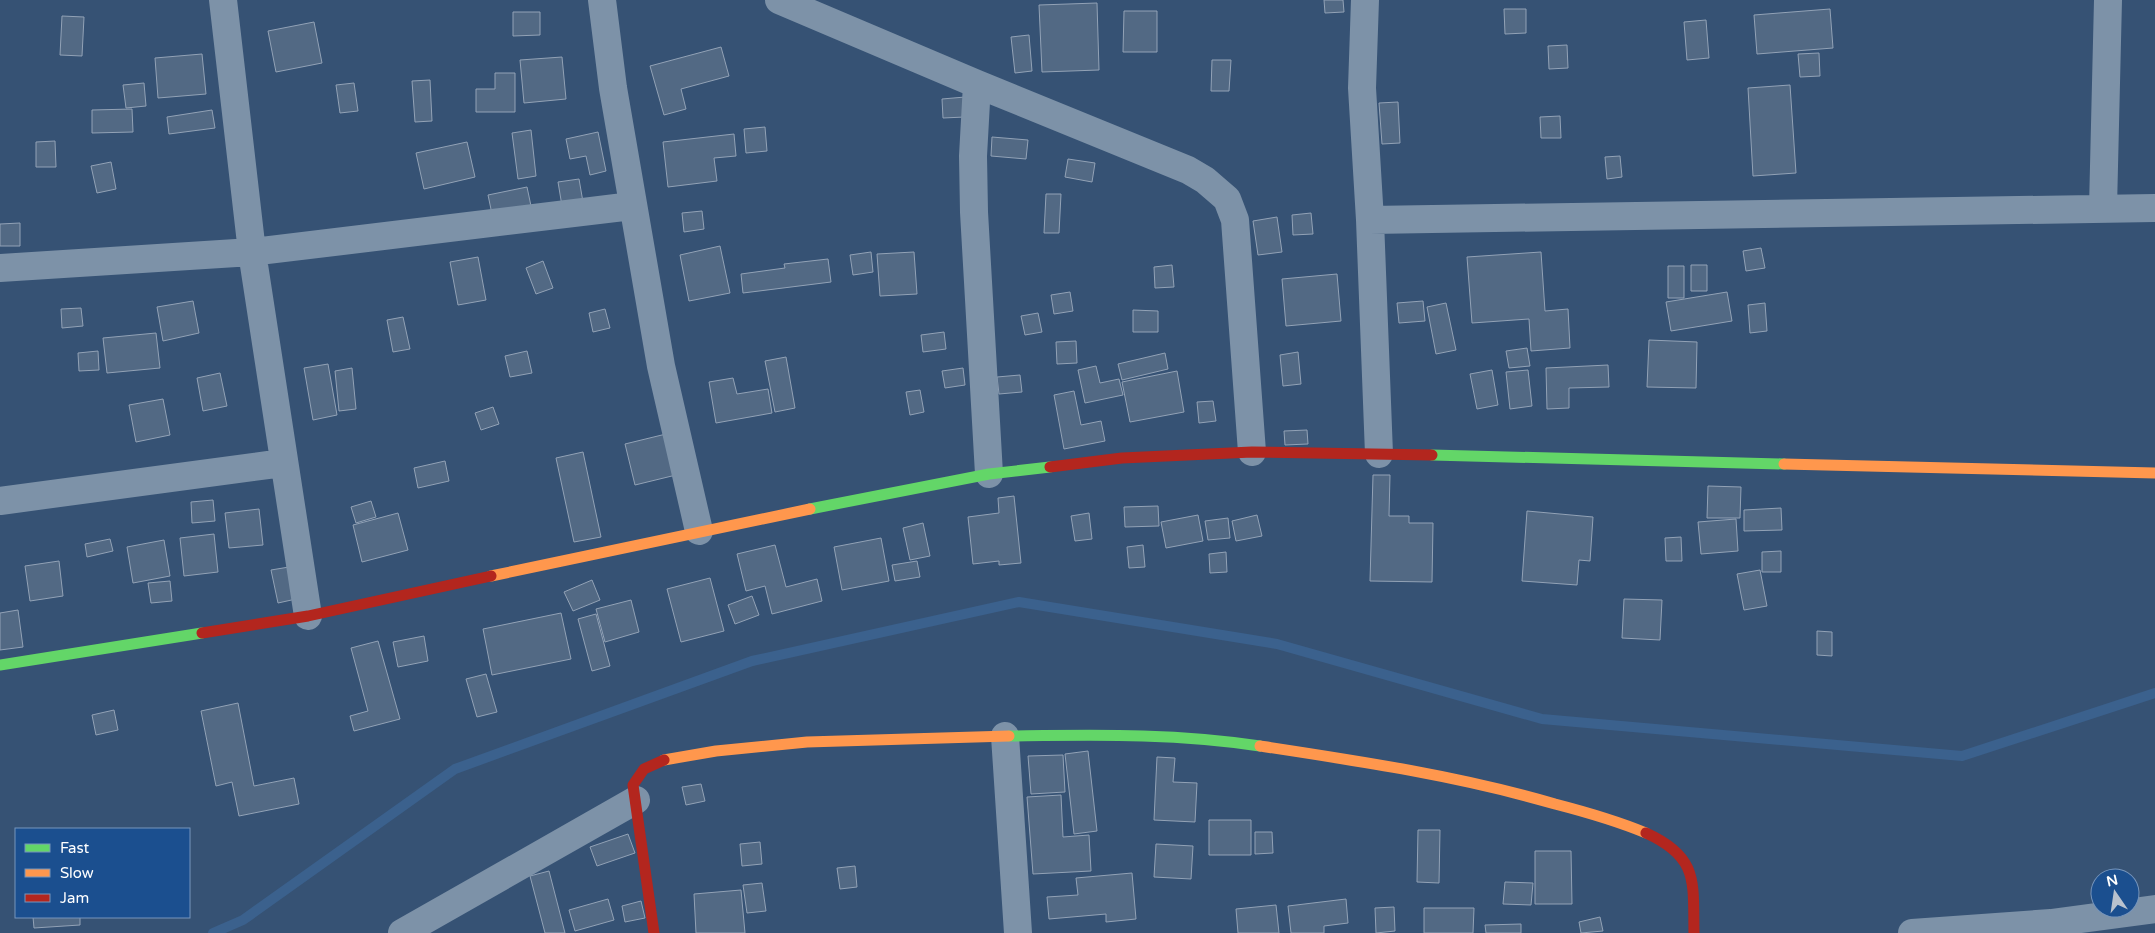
<svg xmlns="http://www.w3.org/2000/svg" width="2155" height="933" viewBox="0 0 2155 933" font-family="'Varela Round',sans-serif">
<style>
.lines{fill:none;stroke-linecap:round;stroke-linejoin:round}
.stream{stroke:#3b618d;stroke-width:10}
.building{fill:#526984;stroke:#92a2b6}
.street{stroke:#7d92a8;stroke-width:28}
.fast{stroke:#63d668;stroke-width:11}
.slow{stroke:#ff974d;stroke-width:11}
.jam{stroke:#b3261e;stroke-width:11}
</style>
<rect width="100%" height="100%" fill="#365274"/>
<g class="lines">
<path class="stream" d="M213 933 243 920 455 769 752 661 1019 602 1277 644 1542 719 1962 756 2155 693"/>
</g>
<path class="building" d="M1324 0H1343L1344 12 1325 13Z
M1097 3 1099 70 1042 72 1039 5Z
M1504 9H1526V33L1505 34Z
M1830 9 1833 48 1757 54 1754 15Z
M1124 11H1157V52H1123Z
M513 12H540V35L513 36Z
M62 16 84 17 82 56 60 55Z
M1706 20 1709 58 1687 60 1684 22Z
M314 22 322 63 276 72 268 31Z
M1029 35 1032 71 1015 73 1011 37Z
M1567 45 1568 68 1549 69 1548 46Z
M721 47 729 76 681 89 686 109 664 115 650 66Z
M1819 53 1820 76 1800 77 1798 54Z
M202 54 206 94 158 98 155 58Z
M562 57 566 99 524 103 520 60Z
M1212 60H1231L1229 91H1211Z
M495 73H515V112H476V89H495Z
M430 80 432 121 415 122 412 81Z
M144 83 146 106 126 108 123 85Z
M354 83 358 111 340 113 336 85Z
M1790 85 1796 173 1753 176 1748 88Z
M965 97V117L943 118 942 99Z
M1398 102 1400 143 1382 144 1379 103Z
M132 109 133 132 92 133V110Z
M212 110 215 128 169 134 167 117Z
M1560 116 1561 138H1541L1540 117Z
M765 127 767 151 746 153 744 129Z
M531 130 536 176 518 179 512 133Z
M598 132 606 171 590 175 586 156 570 159 566 139Z
M734 134 736 156 714 158 717 181 668 187 663 142Z
M992 137 1028 140 1026 159 991 156Z
M55 141 56 167H36V142Z
M467 142 475 177 424 189 416 153Z
M1620 156 1622 177 1607 179 1605 157Z
M1068 159 1095 163 1092 182 1065 177Z
M111 162 116 189 97 193 91 166Z
M579 179 583 202 562 206 558 182Z
M527 187 531 206 492 214 488 195Z
M1046 194H1061L1059 233H1044Z
M702 211 704 229 684 232 682 213Z
M1311 213 1313 234 1293 235 1292 215Z
M1277 217 1282 252 1258 255 1253 221Z
M20 223V246H0V224Z
M720 246 730 293 689 301 680 255Z
M1761 248 1765 268 1746 271 1743 251Z
M871 252 873 272 853 275 850 255Z
M914 252 917 294 880 296 877 254Z
M1541 252 1545 311 1568 309 1570 348 1531 351 1529 319 1472 323 1467 257Z
M478 257 486 300 458 305 450 262Z
M828 259 831 282 743 293 741 274 785 268 784 264Z
M543 261 553 288 536 294 526 268Z
M1172 265 1174 287 1155 288 1154 267Z
M1691 265H1707V291H1691Z
M1668 266H1684V298H1668Z
M1337 274 1341 321 1286 326 1282 279Z
M1070 292 1073 311 1054 314 1051 295Z
M1727 292 1732 321 1671 331 1666 302Z
M193 301 199 333 163 341 157 307Z
M1423 301 1425 321 1399 323 1397 303Z
M1446 303 1456 350 1436 354 1427 307Z
M1765 303 1767 331 1750 333 1748 305Z
M81 308 83 326 62 328 61 309Z
M605 309 610 328 593 332 589 313Z
M1133 310 1158 311V332H1133Z
M1038 313 1042 332 1025 335 1021 316Z
M403 317 410 349 393 352 387 320Z
M944 332 946 349 923 352 921 335Z
M156 333 160 368 107 373 103 338Z
M1649 340 1697 342 1696 388 1647 387Z
M1076 341 1077 363 1057 364 1056 342Z
M1527 348 1530 366 1509 368 1506 351Z
M98 351 99 370 79 371 78 353Z
M527 351 532 373 510 377 505 356Z
M1298 352 1301 384 1283 386 1280 355Z
M1165 353 1168 369 1122 380 1118 364Z
M786 357 795 408 775 412 765 361Z
M328 364 337 415 313 420 304 368Z
M1608 365 1609 387 1569 388V408L1547 409 1546 368Z
M1096 366 1100 383 1119 379 1123 395 1085 403 1078 370Z
M352 368 356 409 339 411 335 371Z
M963 368 965 385 945 388 942 371Z
M1492 370 1498 405 1477 409 1470 374Z
M1528 370 1532 406 1510 409 1506 372Z
M1177 371 1184 412 1130 422 1122 382Z
M220 373 227 406 203 411 197 378Z
M1020 375 1022 392 999 394 997 377Z
M733 378 737 394 768 389 772 413 716 423 709 382Z
M920 390 924 412 910 415 906 392Z
M1074 391 1081 425 1101 421 1105 441 1064 449 1054 395Z
M163 399 170 435 136 442 129 405Z
M1213 401 1216 421 1199 423 1197 402Z
M493 407 499 424 481 430 475 413Z
M1307 430 1308 444 1285 445 1284 431Z
M666 434 676 475 635 485 625 444Z
M583 452 601 537 574 542 556 458Z
M445 461 449 481 418 488 414 468Z
M1373 475H1390L1389 516H1409V523H1433L1432 582 1370 581Z
M1708 486 1741 487 1740 518H1707Z
M1014 496 1021 563 999 565V561L973 564 968 517 999 513 998 498Z
M213 500 215 521 192 523 191 502Z
M371 501 376 517 356 523 351 507Z
M1158 506 1159 526 1125 527 1124 507Z
M1781 508 1782 530 1744 531V510Z
M259 509 263 545 229 548 225 513Z
M1527 511 1593 517 1590 561 1579 560 1577 585 1522 581Z
M398 513 408 550 362 562 353 525Z
M1089 513 1092 539 1075 541 1071 516Z
M1198 515 1203 541 1166 548 1161 522Z
M1257 515 1262 536 1236 541 1232 521Z
M1228 518 1230 538 1208 540 1205 521Z
M1736 519 1738 551 1701 554 1698 522Z
M923 523 930 556 910 560 903 528Z
M214 534 218 572 184 576 180 538Z
M1681 537 1682 561H1666L1665 538Z
M881 538 889 581 842 590 834 547Z
M110 539 113 551 87 557 85 544Z
M164 540 170 576 133 583 127 547Z
M775 545 786 587 817 579 822 601 772 614 765 586 746 591 737 554Z
M1143 545 1145 567 1129 568 1127 547Z
M1781 551V572H1762V552Z
M1226 552 1227 572 1210 573 1209 554Z
M59 561 63 596 30 601 25 566Z
M917 561 920 577 895 581 892 565Z
M289 567 296 599 278 603 271 570Z
M1760 570 1767 606 1744 610 1737 574Z
M710 578 724 631 681 642 667 589Z
M592 580 600 600 573 611 564 592Z
M170 581 172 601 151 603 148 583Z
M752 596 759 615 735 624 728 605Z
M1624 599 1662 600 1660 640 1622 638Z
M631 600 639 632 605 642 596 609Z
M18 610 23 647 0 650V613Z
M561 613 571 659 492 675 483 629Z
M596 614 610 666 592 671 578 619Z
M1817 631 1832 632V656L1817 655Z
M424 636 428 661 398 667 393 642Z
M378 641 400 719 354 731 350 716 368 711 351 648Z
M486 674 497 712 477 717 466 679Z
M238 703 254 786 294 778 299 804 239 816 232 782 216 786 201 711Z
M114 710 118 730 96 735 92 715Z
M1088 751 1097 831 1074 834 1065 754Z
M1063 755 1065 792 1031 794 1028 756Z
M1157 757 1175 758 1173 782 1197 783 1195 822 1154 820Z
M701 784 705 801 686 805 682 787Z
M1061 795 1063 837 1089 835 1091 871 1033 874 1027 797Z
M1209 820H1251V855H1209Z
M1418 830H1440L1439 883 1417 882Z
M1255 832H1272L1273 853 1255 854Z
M628 834 635 853 597 866 590 847Z
M760 842 762 864 742 866 740 844Z
M1156 844 1193 846 1191 879 1154 877Z
M1535 851H1571L1572 904H1535Z
M855 866 857 887 840 889 837 868Z
M549 871 565 933H545L530 876Z
M1132 873 1136 919 1106 922V914L1049 919 1047 897 1078 895 1076 878Z
M1505 882 1533 883 1531 905 1503 904Z
M762 883 766 911 747 913 743 885Z
M741 890 745 933H696L694 894Z
M608 899 614 920 575 931 569 910Z
M1346 899 1348 923 1324 926V933H1291L1288 906Z
M641 901 645 918 625 922 622 906Z
M1276 905 1279 933H1238L1236 909Z
M1394 907 1395 931 1376 933 1375 908Z
M1424 908H1474L1473 933H1424Z
M33 917H80V925L34 928Z
M1600 917 1603 931 1581 933 1579 922Z
M1521 924V933H1486L1485 925Z"/>
<g class="lines">
<path class="street" d="M223 0 252 252 308 616
M602 0 613 88 661 366 699 531
M779 0 977 84 1188 170 1205 180 1227 199 1235 220 1252 452
M1365 0 1362 88 1370 220 1379 454
M977 84 973 156 974 212 989 474
M2103 208 2108 0
M1370 220 2155 208
M0 268 252 252 632 206
M0 501 283 463
M1005 736 1018 933
M402 933 636 800
M1912 933 2051 923 2155 909"/>
<path class="fast" d="M1432 455 1784 464
M810 509 989 474 1050 467
M0 665 202 633
M1009 736C1095 735 1174 733 1260 746"/>
<path class="slow" d="M1784 464 2155 473
M491 576 810 509
M1260 746C1359 761 1459 776 1555 804 1586 812 1617 821 1646 833
M664 760 716 751 807 742 1009 736"/>
<path class="jam" d="M1050 467 1122 458 1252 452 1432 455
M202 633 308 616 491 576
M1646 833C1699 857 1693 882 1694 933
M654 933 633 785 644 769 664 760"/>
</g>
<rect x="15" y="828" width="175" height="90" fill="#1b4f8f" stroke="#7695bc"/>
<rect x="25" y="844" width="25" height="8" fill="#63d668" stroke="#7695bc"/>
<text x="60" y="853" font-size="15" fill="#ffffff">Fast</text>
<rect x="25" y="869" width="25" height="8" fill="#ff974d" stroke="#7695bc"/>
<text x="60" y="878" font-size="15" fill="#ffffff">Slow</text>
<rect x="25" y="894" width="25" height="8" fill="#b3261e" stroke="#7695bc"/>
<text x="60" y="903" font-size="15" fill="#ffffff">Jam</text>
<g transform="translate(2115 893) rotate(347)"><circle r="24" fill="#1b4f8f" stroke="#7695bc"/>
<path d="M0-4L9 19L0 12L-9 19Z" fill="#b9c2ce"/>
<text y="-8" font-size="14" font-weight="bold" text-anchor="middle" fill="#ffffff">N</text>
</g>
</svg>
